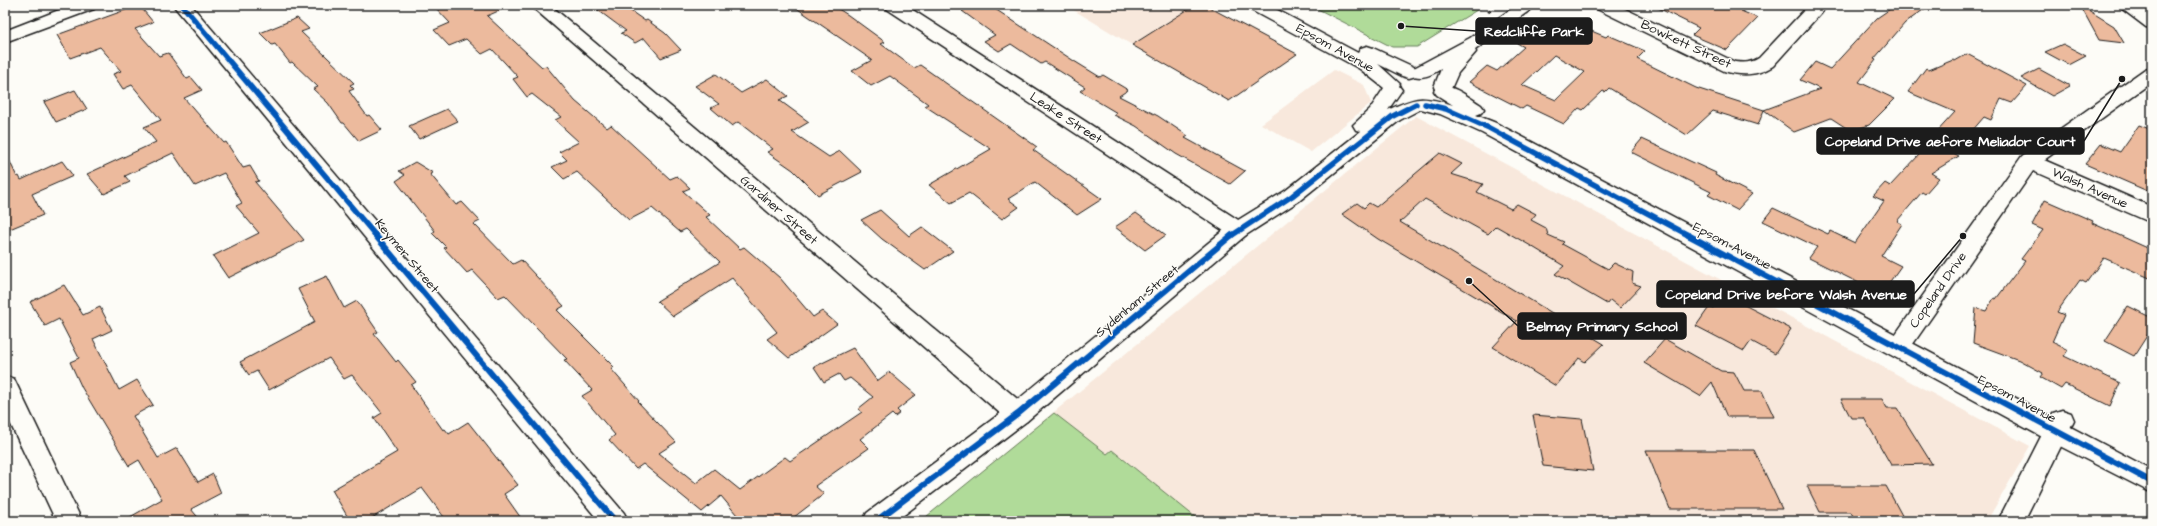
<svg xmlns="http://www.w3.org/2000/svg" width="2157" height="526" viewBox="0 0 2157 526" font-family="'Architects Daughter',sans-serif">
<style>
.built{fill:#f8e8dc}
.green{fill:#b0db99;stroke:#667c5a}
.building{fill:#ecba9d;stroke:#1c1c1c;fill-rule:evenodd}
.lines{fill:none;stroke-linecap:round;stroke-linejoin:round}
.minor-casing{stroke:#1c1c1c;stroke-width:3}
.tertiary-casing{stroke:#1c1c1c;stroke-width:3}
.path{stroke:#1c1c1c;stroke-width:2;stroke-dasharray:3.5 2.5;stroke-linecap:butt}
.minor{fill:#fdfcf7;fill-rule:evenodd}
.tertiary{fill:#fdfcf7;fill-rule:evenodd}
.cycleway-far1-casing{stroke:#fdfcf7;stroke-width:8}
.cycleway-casing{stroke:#fdfcf7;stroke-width:9}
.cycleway-far1{stroke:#0057b8;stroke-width:5.5}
.cycleway{stroke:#0057b8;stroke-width:6}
.labels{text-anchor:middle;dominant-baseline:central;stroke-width:3;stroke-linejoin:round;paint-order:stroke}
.street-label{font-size:13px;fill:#1c1c1c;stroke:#fdfcf7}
.leader{fill:none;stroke:#1c1c1c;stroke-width:1.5}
.callout-dot{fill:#1c1c1c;stroke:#fdfcf7;stroke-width:1.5}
.callout{fill:#1c1c1c;stroke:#1c1c1c;stroke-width:1.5}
.callout-label{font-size:14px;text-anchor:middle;font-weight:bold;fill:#fff}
</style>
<rect width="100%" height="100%" fill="#fdfcf7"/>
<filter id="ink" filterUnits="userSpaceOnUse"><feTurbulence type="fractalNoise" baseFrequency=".025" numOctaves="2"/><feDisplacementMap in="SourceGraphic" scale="8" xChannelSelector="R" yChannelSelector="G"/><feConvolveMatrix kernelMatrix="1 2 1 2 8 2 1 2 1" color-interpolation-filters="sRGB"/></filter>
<g filter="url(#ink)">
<path class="built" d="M1065 5H1195L1132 45Z
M1334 70 1364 85 1371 103 1311 152 1261 124Z
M1416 116 2030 446 1987 521H921Z"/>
<path class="green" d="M1310 5H1485L1417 47H1392Z
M1054 413 1107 454 1112 450 1200 521H921Z"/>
<path class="building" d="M139 5 153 22 135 29 159 56 168 53 187 79 191 77 202 90 184 98 224 143 226 142 243 168 250 166 259 181 255 182 304 240 228 278 213 256 259 233 236 206 242 203 224 173 195 186 173 153 125 176 130 182 104 194 87 174 156 142 144 127 161 120 132 85 123 89 113 74 121 71 100 47 70 58 57 35Z
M433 5H512L487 16 542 67 546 66 575 101 607 128 611 125 670 179 677 176 690 188 683 191 710 215 706 217 740 249 744 247 780 278 813 317 822 311 837 324 789 358 767 339 777 332 732 278 673 316 657 301 720 262 686 229 680 232 652 208 629 220 577 172 564 179 552 167 567 160 559 152 579 142 555 120 561 117 532 94 527 97 513 79 518 77 492 49 482 54 466 39 449 46 434 30 450 23Z
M591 5H622L645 21 647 20 665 33 681 50 661 58 644 38 635 43 621 33 626 31Z
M792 5H832L848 15 885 42 881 44 914 68 920 65 1037 147 1033 150 1102 199 1077 215 1035 182 1008 199 1019 207 1002 219 969 193 951 203 929 185 991 149 925 106 928 104 890 76 871 86 852 71 872 60Z
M975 5H989L1074 61 1100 77 1103 75 1128 90 1119 96 1158 116 1188 136 1185 138 1245 171 1230 184 1176 154 1136 126 1114 115 1117 113 1080 91 1085 87 1045 62 1041 64 1011 44 999 51 984 41 995 35 962 11Z
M1195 5H1205L1297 54 1229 101 1132 45Z
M1652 5H1748L1741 11 1758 18 1727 50 1692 35 1699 28Z
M1896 5H1930L1905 23 1874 59 1876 60 1859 82 1895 99 1869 125 1851 131 1831 118 1794 132 1764 110 1758 125 1713 111 1687 135 1609 88 1605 92 1603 91 1583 110 1579 108 1564 124 1526 106 1522 109 1469 82 1487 66 1497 71 1524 47 1517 43 1538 28 1551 35 1565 20 1606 37 1608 35 1645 51 1637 59 1696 88 1764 110 1820 89 1800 80 1815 62 1830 69 1877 18ZM1554 55 1585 72 1556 100 1522 85Z
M2080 5 2114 26 2124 43 2099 40Z
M297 18 309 29 301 32 354 83 350 85 354 89 349 91 367 116 369 115 382 130 359 141 344 123H342L328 103 313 89 318 87 292 62 290 63 275 44 272 45 260 33Z
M2063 44 2086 56 2069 65 2045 52Z
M1967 54 2027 86 2012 103 2001 99 1991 120 1984 117 1953 153 1959 156 1931 173 1939 178 1925 194 1922 192 1897 221 1902 224 1881 256 1901 266 1881 294 1809 258 1817 247 1763 221 1773 208 1828 234 1830 231 1855 243 1884 201 1873 196 1885 183 1890 186 1919 155 1914 152 1924 146 1955 112 1908 92 1926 68 1929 70 1953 60 1955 61Z
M2039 69 2070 86 2052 96 2021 78Z
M716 74 741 93 767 79 788 96 779 100 809 122 792 132 829 157 840 151 862 172 818 195 793 170 767 152 773 149 738 122 732 126 711 108 719 104 695 86Z
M75 90 87 109 56 122 44 102Z
M447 109 458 121 419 139 409 126Z
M2139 125 2152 130V193L2085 164 2101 144 2120 152Z
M1642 139 1716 173 1715 175 1752 194 1737 210 1708 195 1711 192 1631 152Z
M5 151 17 177 19 176 21 180 62 161 73 176 32 194 43 215 5 231Z
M1440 153 1462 164 1451 174 1483 184 1477 192 1511 209 1517 204 1536 214 1531 220 1546 228 1548 235 1564 242 1562 244 1608 269 1614 263 1633 272 1632 283 1641 286 1620 308 1610 300 1607 304 1555 274 1564 266 1531 246 1496 226 1488 234 1425 199 1400 222 1604 344 1585 362 1579 358 1556 386 1493 347 1517 321 1378 239 1342 214 1357 203 1364 208 1369 203 1376 207Z
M415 162 433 173 430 174 456 205 462 202 480 221 474 224 513 264 521 260 564 306 557 310 614 367 611 369 639 401 638 402 676 442 659 453 696 483 714 469 740 490 785 457 790 461 862 412 858 409 873 397 850 378 844 381 839 374 824 382 814 367 853 348 877 381 889 372 916 395 897 410 900 413 895 417 892 414 860 439 869 448 815 486 824 494 789 521H742L721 496 702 512 643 464 636 469 609 440 615 435 582 396 592 390 564 360 567 359 505 295 498 298 472 270 467 273 444 248 446 247 432 233 435 231 396 181 405 175 399 171Z
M2045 200 2093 221 2092 223 2152 250V279L2104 258 2086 283 2080 280 2057 312 2064 315 2052 342 2068 350 2064 356 2120 383 2110 406 2065 384 2061 389 2040 377 2043 373 2019 360 1973 343 1976 308 1986 311 1994 298 1996 299 2025 261 2021 259 2043 230 2032 225Z
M880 210 909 236 922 227 953 251 925 270 882 239 861 220Z
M1136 213 1166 235 1145 250 1115 227Z
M327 276 344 308 357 301 378 332 374 334 396 362 398 360 416 382 411 385 443 430 445 429 449 434 468 422 518 485 504 494 523 521H447L422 488 367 521H350L332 490 397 452 374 418 382 413 352 375 344 379 329 358 269 390 257 371 249 375 240 362 315 322 298 289Z
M64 285 83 315 100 307 112 330 93 339 119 390 137 380 153 405 133 416 158 458 177 448 198 482 213 474 221 493 191 509 201 521H123L162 499 139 460 129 466 82 388 70 362 79 358 59 319 45 326 30 302Z
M1723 294 1791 329 1775 354 1751 341 1744 351 1696 326 1710 306 1713 308Z
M2128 306 2152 318V328L2134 356 2105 341Z
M1665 339 1721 371 1734 372 1744 391H1762L1774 417H1727L1712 382 1700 396 1644 363Z
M1841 399H1882L1887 408H1897L1932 464 1891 465 1864 418H1851Z
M1533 415 1582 419 1593 471 1543 466Z
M1646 450H1754L1782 509H1670Z
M1807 486H1886L1905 521H1855L1851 512H1820Z"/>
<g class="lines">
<g class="minor-casing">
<path id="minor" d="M72 5H97L94 9 5 42V31Z
M173 5H191L624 513 628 521H599Z
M530 5H550L1027 407 1030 414 1027 421 1018 424 1009 421Z
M884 5H905L1246 225 1249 230 1246 235 1238 238 1230 235 887 9Z
M1517 5H1537L1475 50 1476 52 1458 73 1450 91 1443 93 1436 91 1434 87 1441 69C1432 74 1425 79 1414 76L1412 72 1414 68 1470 38Z
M1594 5H1617L1735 62C1745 63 1751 63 1759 58L1809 5H1828L1773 66C1757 76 1742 76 1724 71L1597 9Z
M2117 5H2138L2152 15V28L2146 27Z
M2152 67V82L2044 160 2152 207V223L2033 171 1906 354 1898 357 1890 354 1886 348 1890 342 2022 156 2145 69Z
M5 376 14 379 82 521H56L5 412Z
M2062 410 2071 413 2074 420 2024 521H1998L2053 413Z"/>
</g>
<g class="tertiary-casing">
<path id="tertiary" d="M1246 5H1268L1358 53 1361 48 1367 46 1373 48 1416 68 1418 72 1416 76 1409 78 1402 76 1378 64 1400 84 1399 86 1402 90 1388 110C1417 96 1422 96 1453 105L1437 95 1434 91 1437 87C1452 83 1468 97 1481 105L1484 109 1481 113 1476 115 1496 123 2152 470V493L2046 439 1482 133 1440 114 1421 109 1400 120 1299 201 1246 235 1027 421 896 521H863L867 513 1009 407 1230 225 1285 191 1361 131 1356 130 1353 125 1370 109 1384 88 1360 69 1249 9Z"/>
</g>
<path class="path" d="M1488 12 1495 5"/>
<use href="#minor" class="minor"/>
<use href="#tertiary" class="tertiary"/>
<g class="cycleway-far1-casing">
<path id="cycleway-far1" d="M182 5 376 236
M1425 104 1446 109 1489 128 1690 236
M1231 236 1292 196 1393 116 1416 104"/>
</g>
<g class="cycleway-casing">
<path id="cycleway" d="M375 235 615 521
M1688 235 2152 482
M876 521 1018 414 1232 235"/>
</g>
<use href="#cycleway-far1" class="cycleway-far1"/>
<use href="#cycleway" class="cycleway"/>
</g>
</g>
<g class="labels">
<g class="street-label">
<text transform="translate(1686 44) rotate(25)">Bowkett Street</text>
<text transform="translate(1335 48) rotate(29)">Epsom Avenue</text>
<text transform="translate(1066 118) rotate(33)">Leake Street</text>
<text transform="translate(2090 188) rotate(24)">Walsh Avenue</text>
<text transform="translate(779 210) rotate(41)">Gardiner Street</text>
<text transform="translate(1732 246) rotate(28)">Epsom Avenue</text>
<text transform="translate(407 256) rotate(50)">Keymer Street</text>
<text transform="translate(1938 290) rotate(-55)">Copeland Drive</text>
<text transform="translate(1137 301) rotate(-40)">Sydenham Street</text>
<text transform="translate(2017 399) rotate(28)">Epsom Avenue</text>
</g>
</g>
<path class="leader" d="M1401 26L1476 31M2122 79L2084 141M1963 236L1914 294M1469 281L1518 326"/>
<g class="callout-dot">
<circle cx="1401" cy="26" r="4"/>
<circle cx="2122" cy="79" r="4"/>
<circle cx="1963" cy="236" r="4"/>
<circle cx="1469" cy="281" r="4"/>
</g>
<g class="callout">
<rect x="1476" y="18" width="116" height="26" rx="4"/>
<rect x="1817" y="128" width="267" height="26" rx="4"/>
<rect x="1657" y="281" width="257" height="26" rx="4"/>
<rect x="1518" y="313" width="168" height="26" rx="4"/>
</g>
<g class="callout-label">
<text x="1534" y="36">Redcliffe Park</text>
<text x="1950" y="146">Copeland Drive aefore Meliador Court</text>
<text x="1786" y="299">Copeland Drive before Walsh Avenue</text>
<text x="1602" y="331">Belmay Primary School</text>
</g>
<rect width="2157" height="526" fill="none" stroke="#fdfcf7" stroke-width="20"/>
<rect x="10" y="10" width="2137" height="506" fill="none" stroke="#1c1c1c" stroke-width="1.5" filter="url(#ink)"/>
</svg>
